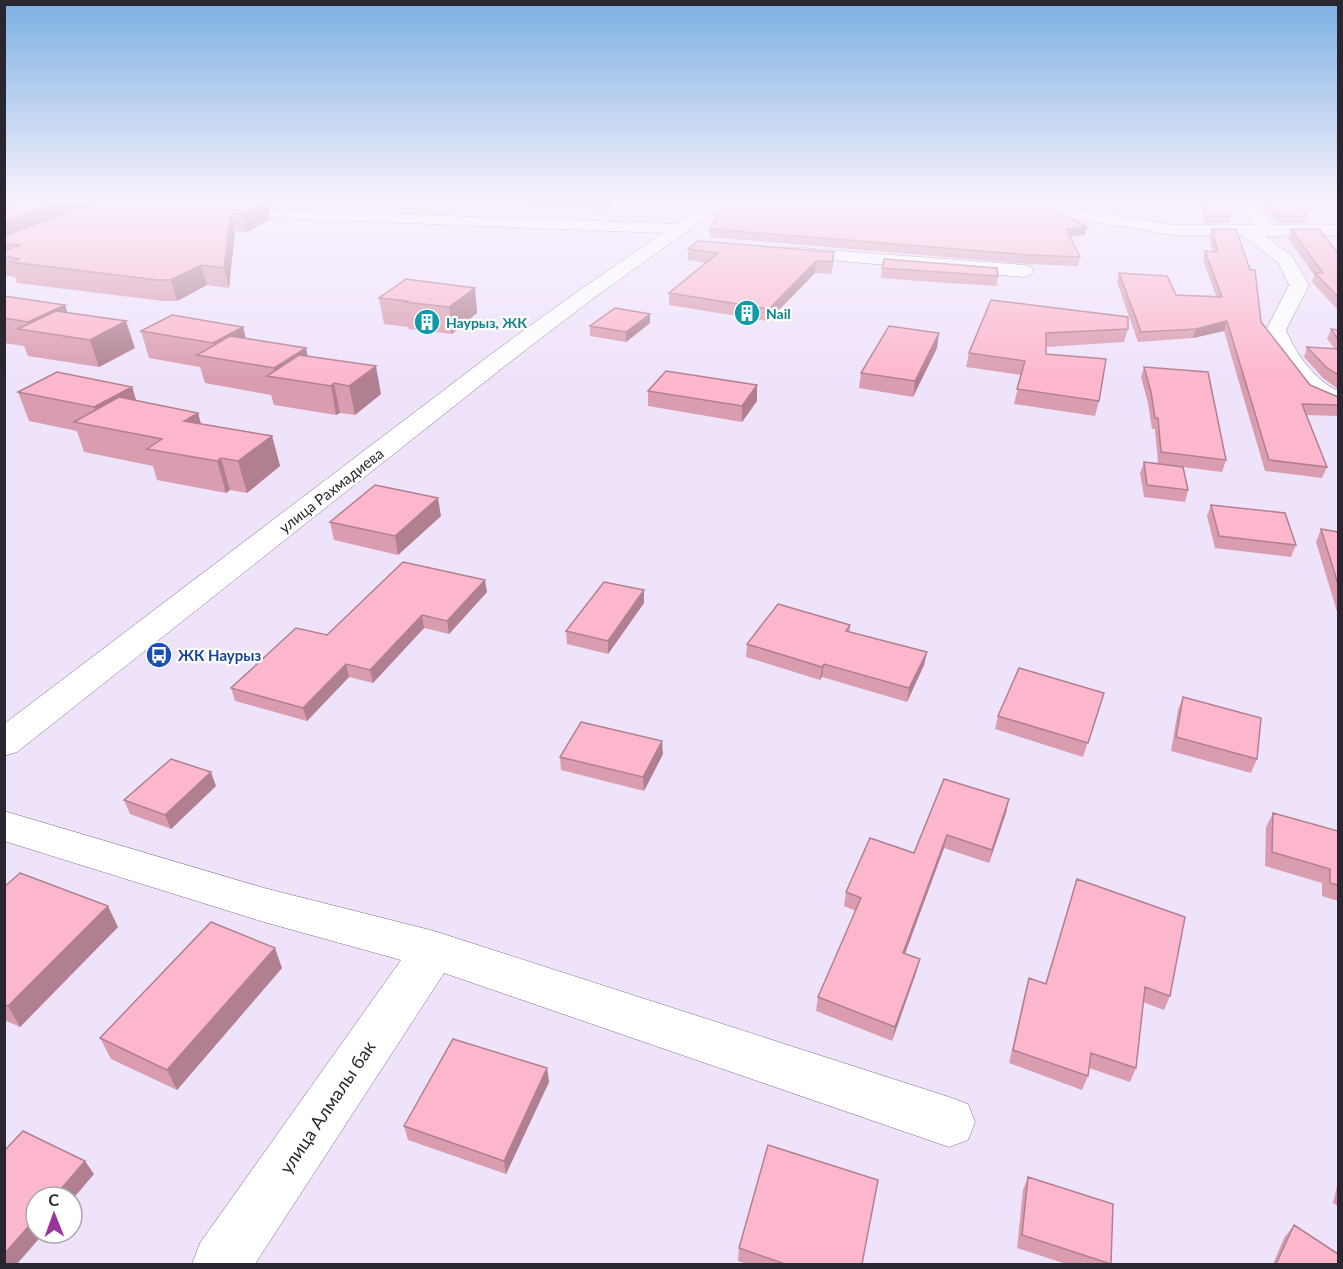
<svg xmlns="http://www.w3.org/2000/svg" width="1343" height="1269" viewBox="0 0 1343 1269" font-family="Lato,sans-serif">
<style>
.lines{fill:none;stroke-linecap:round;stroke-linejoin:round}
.minor-casing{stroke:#7d7288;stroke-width:1}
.minor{fill:#fff;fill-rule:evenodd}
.wall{fill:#da9db0}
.shaded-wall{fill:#b18090}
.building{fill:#fdb7cd;stroke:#b18090;stroke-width:1.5}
.labels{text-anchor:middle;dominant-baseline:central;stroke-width:4.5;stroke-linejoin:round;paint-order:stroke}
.far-culture-label{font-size:14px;font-weight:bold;fill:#0d838f;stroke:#fff;text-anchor:start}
.street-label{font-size:15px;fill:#2a262f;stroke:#fff}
.transit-label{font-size:15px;font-weight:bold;fill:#164399;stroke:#fff;text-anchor:start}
.near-street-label{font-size:18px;fill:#2a262f;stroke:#fff}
</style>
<rect width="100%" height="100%" fill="#efe3fb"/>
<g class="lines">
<g class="minor-casing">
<path id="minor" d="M710 202H728L595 297 510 362 17 752 4 756V724L494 352 581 289 663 233 224 216 218 214 216 211 218 208 677 224Z
M1001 202H1036L1173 225H1255L1239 202H1255L1272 225H1338V235L1265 236 1291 255 1309 285 1286 330C1296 354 1315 380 1338 391V407L1308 394 1271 346 1266 330 1289 285 1278 262 1242 235H1173L1009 207Z
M789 247 1024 265 1031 267 1033 271 1031 275 1024 277 783 256 780 252 783 248Z
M4 811 264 888 434 931 949 1097 968 1104 975 1122 968 1140 949 1147 444 973 255 1264H192L200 1243 401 960 264 922 4 841Z"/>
</g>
<use href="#minor" class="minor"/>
</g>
<path class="wall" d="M4 202H293L287 206H267L270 219 246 233 235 231 229 288 207 285 177 301H163L17 283 15 277 4 275V209L11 207 4 206Z
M442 202H611L607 210 442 204Z
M1074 202H1228L1227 204 1231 216 1229 223H1205L1201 207 1075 206Z
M1257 202H1305L1311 209 1309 215H1306V216L1304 223H1277L1264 204H1259Z
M732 207 1087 227 1085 235 1070 237 1080 257 1078 266 1028 264 710 237V229Z
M1212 229 1261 322 1310 385 1338 397V416L1306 415 1327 467 1322 478 1265 471 1224 331 1193 338 1138 342 1117 282 1119 273 1176 295 1216 296 1203 260 1205 251H1213L1209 237Z
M1291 229 1338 253V310L1312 282 1314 275 1288 238Z
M688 249 834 252 833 263 831 274 815 273 768 321 669 305V293L706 263 688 260Z
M882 268 998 276 997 286 933 282 881 278Z
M475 288 477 313 452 334 409 329 408 327 384 324 379 298Z
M4 296 68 312 135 348 99 367 28 356 24 346 4 343Z
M991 300 1128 329 1124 342 1046 347V354L1099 401 1095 416 1014 404 1021 375 966 367 969 353Z
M650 314V323L626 342 590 336V326Z
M243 327 246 338 308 356 381 394 355 415 340 413 336 415 274 405 271 395 205 383 200 367 149 358 141 331Z
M1331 329 1338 330V389L1323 378 1304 357 1307 347 1335 349 1327 339Z
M937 348 913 397 859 388 861 373Z
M1144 367 1226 460 1222 472 1183 467 1188 490 1185 502 1144 497 1140 473 1144 462 1158 463 1155 429H1152L1148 403 1141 377Z
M757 385V401L742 422 648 406V391Z
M132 387 136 400 198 413 201 424 272 436 280 466 247 493 230 490 226 493 157 480 153 466 84 452 77 431 29 421 18 392Z
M1211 505 1296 545 1291 557 1215 548 1207 516Z
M441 516 398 555 334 540 330 522Z
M1321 529 1338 532V615L1316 542Z
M644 590V603L608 654 567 644 566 631Z
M487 592 449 634 424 628 373 683 349 677 307 721 235 701 231 688 327 635Z
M850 625V632L927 652 924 665 907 702 822 677 820 680 746 657 747 644Z
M1104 693 1083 757 995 729 998 716Z
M1183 697 1257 759 1251 773 1171 751 1178 710Z
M663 754 644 791 561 770 560 757Z
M216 786 171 829 130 814 124 800Z
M1009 799 1006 813 989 863 944 848 905 954 916 973 892 1041 816 1011 818 997 856 911 844 906 846 892Z
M1273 813 1338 831V901L1322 896V883L1265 866 1266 827Z
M1077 879 1170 996 1164 1010 1143 1002 1136 1068 1130 1082 1089 1068 1088 1076 1082 1090 1009 1063 1025 992 1029 978 1045 984Z
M4 887 118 927 20 1027 4 1020Z
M282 968 177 1090 111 1059 100 1038Z
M547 1068 549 1082 506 1174 408 1140 404 1126Z
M1028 1177 1111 1264H1066L1017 1248 1023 1190Z
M1338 1182V1206L1333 1203Z
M1294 1225 1338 1264H1273L1284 1238Z
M739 1248 862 1264H747L738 1261Z"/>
<path class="shaded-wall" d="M59 202H111L4 244V222Z
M265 202H267L270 219 246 233 242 214Z
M286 202H293L287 206Z
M606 202H611L607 210Z
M231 213 235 231 229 288 224 268Z
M1087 227 1085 235 1065 237 1066 229Z
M834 252 833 263 831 274 832 262Z
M816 261 815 273 768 321 769 309Z
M201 265 207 285 177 301 171 280Z
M475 288 477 313 452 334 449 307Z
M65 305 74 332 31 331 28 322Z
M650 314V323L626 342V332Z
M126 321 135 348 99 367 90 340Z
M1227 321 1224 331 1193 338 1196 329Z
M243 327 249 354 216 358 213 343Z
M939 333 937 348 913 397 915 381Z
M306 348 312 376 276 378 274 368Z
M376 366 381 394 355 415 349 386Z
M334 383 340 413 336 415 331 386Z
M757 385V401L742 422V406Z
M132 387 141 416 101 427 94 407Z
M198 413 206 443 184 421Z
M272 436 280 466 247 493 238 461Z
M221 458 230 490 226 493 217 461Z
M438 498 441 516 398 555 395 536Z
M485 580 487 592 449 634 447 621Z
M644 590V603L608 654V641Z
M422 615 424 628 373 683 370 670Z
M927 652 924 665 907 702 909 688Z
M346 664 349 677 307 721 303 708Z
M824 664 822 677 820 680 822 667Z
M662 741 663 754 644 791 643 777Z
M211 772 216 786 171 829 165 815Z
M1009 799 1006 813 989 863 992 850Z
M947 835 944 848 900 967 903 953Z
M108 906 118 927 20 1027 8 1006Z
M275 948 282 968 177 1090 167 1070Z
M920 959 916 973 892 1041 895 1027Z
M547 1068 549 1082 506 1174 504 1161Z
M85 1161 94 1174 72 1200V1197H54Z
M36 1218V1233H44L17 1264H4V1254Z"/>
<path class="building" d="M24 202H59L4 222V209Z
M98 202H265L242 214 231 213 224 268 201 265 171 280H157L10 262 20 259 4 256V251L20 245 4 244V236Z
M737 202H1012L1053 209 1087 227 1066 229 1080 257 1029 255 710 229 724 207H732Z
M1203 202H1227L1231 216H1207Z
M1269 202H1305L1311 209 1300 208 1306 216H1279Z
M1212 229H1236L1250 270H1255L1261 322 1310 385 1338 397V405L1302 404 1327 467 1269 460 1227 321 1196 329 1141 332 1119 273 1167 276 1176 295 1222 297 1205 251 1218 252Z
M1291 229H1319L1338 253V297L1315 273H1323Z
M698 241 834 252 832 262 816 261 769 309 669 293 718 253 688 249Z
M884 259 997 268 998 276 882 268Z
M406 279 475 288 449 307 405 302 407 301 379 298Z
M4 296 65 305 28 322 4 318Z
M991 300 1128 317V329L1046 333V354L1106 359 1099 401 1017 389 1025 361 969 353Z
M615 308 650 314 626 332 590 326Z
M56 311 126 321 90 340 18 329Z
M172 315 243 327 213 343 141 331Z
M889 326 939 333 915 381 861 373Z
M1331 329 1338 330V339Z
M230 336 306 348 274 368 197 355Z
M1307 347 1338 349V375L1327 368Z
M299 355 376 366 349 386 334 383 331 386 267 376Z
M1144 367 1208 372 1226 460 1161 452 1158 418H1155L1151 392Z
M666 371 757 385 742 406 648 391Z
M57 372 132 387 94 407 18 392Z
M119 397 198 413 184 421 272 436 238 461 221 458 217 461 147 449 162 439 74 422Z
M1144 462 1183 467 1188 490 1147 485Z
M375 485 438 498 395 536 330 522Z
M1211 505 1285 513 1296 545 1219 536Z
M1321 529 1338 532V584Z
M403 562 485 580 447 621 422 615 370 670 346 664 303 708 231 688 296 628 327 635Z
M604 582 644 590 608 641 566 631Z
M778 604 850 625 846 631 927 652 909 688 824 664 822 667 747 644Z
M1019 668 1104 693 1088 743 998 716Z
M1183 697 1261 718 1257 759 1176 737Z
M581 722 662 741 643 777 560 757Z
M171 759 211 772 165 815 124 800Z
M944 779 1009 799 992 850 947 835 903 953 920 959 895 1027 818 997 861 898 846 892 870 838 914 853Z
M1273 813 1338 831V885L1330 883V869L1272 852Z
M20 873 108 906 8 1006 4 1005V887Z
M1077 879 1185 917 1170 996 1145 987 1136 1068 1091 1053 1088 1076 1013 1050 1029 978 1046 984Z
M211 922 275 948 167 1070 100 1038Z
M453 1039 547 1068 504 1161 404 1126Z
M23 1131 85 1161 54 1197H36V1218L4 1254V1151Z
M768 1145 878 1180 862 1264H785L739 1248Z
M1028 1177 1113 1204 1111 1264 1022 1235Z
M1294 1225 1338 1254V1264H1276Z"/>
<linearGradient id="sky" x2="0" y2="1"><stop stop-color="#7cb0e2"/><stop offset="0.53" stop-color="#f8f2fd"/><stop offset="1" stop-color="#f8f2fd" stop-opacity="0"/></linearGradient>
<rect width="1343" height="379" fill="url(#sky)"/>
<defs>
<g id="building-disc" transform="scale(1.35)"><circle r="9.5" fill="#0f9aa8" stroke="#fff"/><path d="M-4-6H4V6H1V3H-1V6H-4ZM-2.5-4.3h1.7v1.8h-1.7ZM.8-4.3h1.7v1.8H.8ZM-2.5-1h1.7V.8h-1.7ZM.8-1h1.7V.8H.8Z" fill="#fff"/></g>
<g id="bus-disc" transform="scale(1.35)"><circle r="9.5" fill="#1a4fb4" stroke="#fff"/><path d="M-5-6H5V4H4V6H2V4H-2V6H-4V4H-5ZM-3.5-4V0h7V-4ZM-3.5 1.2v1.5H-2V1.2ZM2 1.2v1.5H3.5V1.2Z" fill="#fff"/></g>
</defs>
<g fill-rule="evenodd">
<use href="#building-disc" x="747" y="313"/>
<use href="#building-disc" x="427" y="322"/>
<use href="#bus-disc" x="159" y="655"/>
</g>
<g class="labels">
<g class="far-culture-label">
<text x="766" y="313">Nail</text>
<text x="446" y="322">Наурыз, ЖК</text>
</g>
<g class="street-label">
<text transform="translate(331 490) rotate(-38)">улица Рахмадиева</text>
</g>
<g class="transit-label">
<text x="178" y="655">ЖК Наурыз</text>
</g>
<g class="near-street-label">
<text transform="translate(327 1107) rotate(-56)">улица Алмалы бак</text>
</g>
</g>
<rect width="1343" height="1269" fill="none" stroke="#2a262f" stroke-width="12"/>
<g transform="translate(54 1215) rotate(359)"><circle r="28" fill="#ffffff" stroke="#aaa8ac" stroke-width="1.5"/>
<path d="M0-4.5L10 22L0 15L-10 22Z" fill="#9c359a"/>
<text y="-9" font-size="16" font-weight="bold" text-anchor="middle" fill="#2a262f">С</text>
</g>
</svg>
